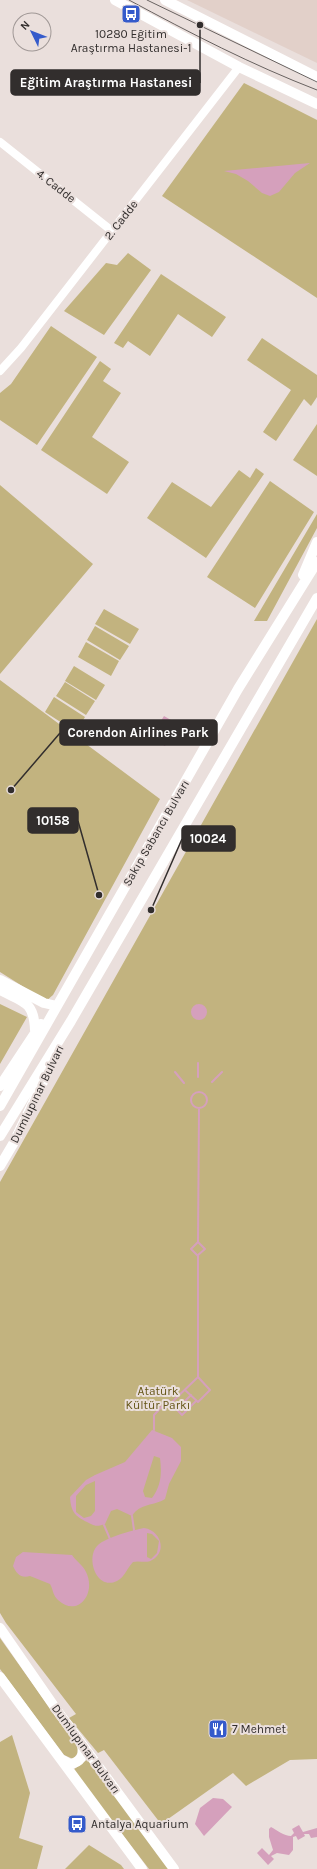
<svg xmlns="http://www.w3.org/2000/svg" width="317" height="1869" viewBox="0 0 317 1869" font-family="Karla,sans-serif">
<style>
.built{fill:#e2d0c9}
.green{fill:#c2b37f}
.water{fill:#d5a0bc;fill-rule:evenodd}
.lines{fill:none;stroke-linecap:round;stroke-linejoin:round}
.stream{stroke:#d5a0bc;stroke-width:2}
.minor{stroke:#fff;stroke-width:8}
.major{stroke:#fff;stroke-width:10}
.tram{stroke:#686260;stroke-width:1}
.labels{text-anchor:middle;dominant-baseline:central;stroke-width:4;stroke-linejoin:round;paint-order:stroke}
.poi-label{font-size:12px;fill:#322e2d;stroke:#eadfdc;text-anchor:start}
.street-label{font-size:12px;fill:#322e2d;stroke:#eadfdc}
.park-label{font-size:12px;fill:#665618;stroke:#eadfdc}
.leader{fill:none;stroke:#322e2d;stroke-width:1.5}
.callout-dot{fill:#322e2d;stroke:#eadfdc;stroke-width:1.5}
.callout{fill:#322e2d;stroke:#322e2d;stroke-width:1.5}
.callout-label{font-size:13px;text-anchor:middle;font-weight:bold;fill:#fff}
</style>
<rect width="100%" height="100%" fill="#eadfdc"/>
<path class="built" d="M187 0H317V63Z"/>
<path class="green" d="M244 83 317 120V298L162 196Z
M128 253 151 270 104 335 64 311 106 263 117 265Z
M161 274 226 317 212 337 178 314 150 356 128 341 123 348 114 343Z
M51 326 97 357 37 445 0 420V393L11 384Z
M262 338 317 375V397L311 406 304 399 276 441 263 432 291 390 247 360Z
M100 361 111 369 103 381 121 393 92 437 129 462 107 494 41 450Z
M317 424V476L293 460Z
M256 468 264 474 206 558 147 518 172 482 211 507 239 470 250 478Z
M270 481 314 512 255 608 207 577Z
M0 485 93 564 0 674Z
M317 514V528L267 621H254Z
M104 609 139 629 130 644 95 624Z
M317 619V1759L290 1760 246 1786 233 1773 161 1824 104 1750 98 1753 69 1718 76 1714 6 1623 0 1613V1182Z
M95 626 129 646 120 660 87 640Z
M86 642 119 661 111 676 78 657Z
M74 666 105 685 96 700 65 681Z
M0 680 160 799 53 995 46 1001 0 972Z
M65 682 95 701 86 715 56 696Z
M54 697 85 717 76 732 45 712Z
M0 1004 27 1017 0 1064Z
M0 1638 79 1749 78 1753 73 1759 64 1755 0 1669Z
M12 1735 30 1793 19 1838 43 1846 37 1869H0V1742Z
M88 1759 169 1869H149L73 1770Z
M89 1845 121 1865 124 1869H65Z"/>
<path class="water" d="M310 163 295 173 279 192 270 196 262 193 248 181 236 174 224 171Z
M164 716 178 724 165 746 150 738Z
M191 1012a8 8 0 1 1 16 0a8 8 0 1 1-16 0Z
M152 1430 172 1438 181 1447V1461L169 1484 165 1499C154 1506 140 1503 132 1516L117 1509 111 1511 105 1524C97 1527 94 1526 87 1522 75 1516 71 1512 70 1497L86 1480 95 1475 125 1462ZM154 1456 160 1458C162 1474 161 1486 152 1498L145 1497 143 1491ZM95 1481V1511L91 1516 84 1518 76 1512V1496L86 1485Z
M144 1528C160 1530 168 1551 152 1560 146 1564 140 1560 133 1562 127 1568 125 1577 117 1581 96 1591 85 1557 98 1545 107 1537 133 1530 144 1528ZM147 1533 152 1534 159 1541 157 1553 151 1559 147 1557Z
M23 1552 72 1555C76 1561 83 1565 86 1572 97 1594 77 1618 58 1600 53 1596 53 1589 50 1584L30 1576C21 1579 16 1573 13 1566L16 1557Z
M213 1798 223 1799 232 1807 204 1836 195 1824 200 1808Z
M299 1825 303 1832 317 1828V1837L311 1838 309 1834H304L305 1836 298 1840 296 1836 293 1837V1850L289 1855 277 1853 271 1856 274 1859 268 1865 257 1853 262 1848 269 1855 273 1850 269 1837V1829L271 1827C277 1830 284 1836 291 1836L294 1833 292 1829Z"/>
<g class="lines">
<path class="stream" d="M198 1063V1077
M175 1072 184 1083
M212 1082 222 1072
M191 1100a8 8 0 1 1 16 0a8 8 0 1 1-16 0Z
M198 1242 205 1249 198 1255
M185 1390 198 1402 210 1390 198 1377V1256L191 1249 198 1242 199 1108
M171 1403 197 1378
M177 1409 191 1395
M154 1430V1415L168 1400 182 1415 196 1401
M132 1516 134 1530
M104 1525 110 1539"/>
<path class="minor" d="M0 142 112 231
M0 371 21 348 239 67"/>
<path class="major" d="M115 0 239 67 317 104
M165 0 317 77
M303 575 317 542
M0 980 44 1003 57 1006
M0 990C23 1002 34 1001 35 1030
M0 1086 41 1024
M0 1106 238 689 317 562
M0 1136 71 1021 317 598
M0 1166 13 1144 55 1057
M0 1628 56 1709 174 1869
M0 1677 142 1869
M61 1759 70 1764C81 1762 84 1756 82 1745"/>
<path class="tram" d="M129 0C190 33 252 65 317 90
M147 0 317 82"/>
</g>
<defs>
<g id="bus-square" transform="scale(1)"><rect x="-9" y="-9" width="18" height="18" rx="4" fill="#355bcb" stroke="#eadfdc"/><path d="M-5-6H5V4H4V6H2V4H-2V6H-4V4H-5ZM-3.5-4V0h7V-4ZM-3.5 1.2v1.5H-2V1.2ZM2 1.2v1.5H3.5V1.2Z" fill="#fff"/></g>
<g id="restaurant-square" transform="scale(1)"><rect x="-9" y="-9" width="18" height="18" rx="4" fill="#355bcb" stroke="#eadfdc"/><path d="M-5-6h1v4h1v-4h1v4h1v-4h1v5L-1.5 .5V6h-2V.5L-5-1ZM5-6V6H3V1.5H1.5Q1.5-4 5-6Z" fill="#fff"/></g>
</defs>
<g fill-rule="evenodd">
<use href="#bus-square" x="131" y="14"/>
<use href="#restaurant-square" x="218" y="1729"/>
<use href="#bus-square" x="77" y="1824"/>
</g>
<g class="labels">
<g class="poi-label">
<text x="131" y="34" text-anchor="middle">10280 Eğitim<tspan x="131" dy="14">Araştırma Hastanesi-1</tspan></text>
<text x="232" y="1729">7 Mehmet</text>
<text x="91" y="1824">Antalya Aquarium</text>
</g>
<g class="street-label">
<text transform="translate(56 186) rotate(38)">4. Cadde</text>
<text transform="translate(121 220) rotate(-52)">2. Cadde</text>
<text transform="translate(156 833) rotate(-60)">Sakıp Sabancı Bulvarı</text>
<text transform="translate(37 1094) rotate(-64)">Dumlupınar Bulvarı</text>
<text transform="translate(86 1749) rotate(54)">Dumlupınar Bulvarı</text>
</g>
<g class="park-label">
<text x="158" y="1391">Atatürk<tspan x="158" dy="14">Kültür Parkı</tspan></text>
</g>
</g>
<path class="leader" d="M200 25L200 83M11 790L60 733M99 895L78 821M151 910L182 839"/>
<g class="callout-dot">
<circle cx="200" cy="25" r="4"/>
<circle cx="11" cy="790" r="4"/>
<circle cx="99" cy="895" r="4"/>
<circle cx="151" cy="910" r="4"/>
</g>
<g class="callout">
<rect x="11" y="70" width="189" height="25" rx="4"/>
<rect x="60" y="720" width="157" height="25" rx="4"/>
<rect x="28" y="808" width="50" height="25" rx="4"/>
<rect x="182" y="826" width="53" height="25" rx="4"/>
</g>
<g class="callout-label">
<text x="106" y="87">Eğitim Araştırma Hastanesi</text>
<text x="138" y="737">Corendon Airlines Park</text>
<text x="53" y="825">10158</text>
<text x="208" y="843">10024</text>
</g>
<g transform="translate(32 32) rotate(313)"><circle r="19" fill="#eadfdc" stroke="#a09896"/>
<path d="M0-3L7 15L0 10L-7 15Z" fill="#355bcb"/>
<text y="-6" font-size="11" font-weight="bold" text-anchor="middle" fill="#322e2d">N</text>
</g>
</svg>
